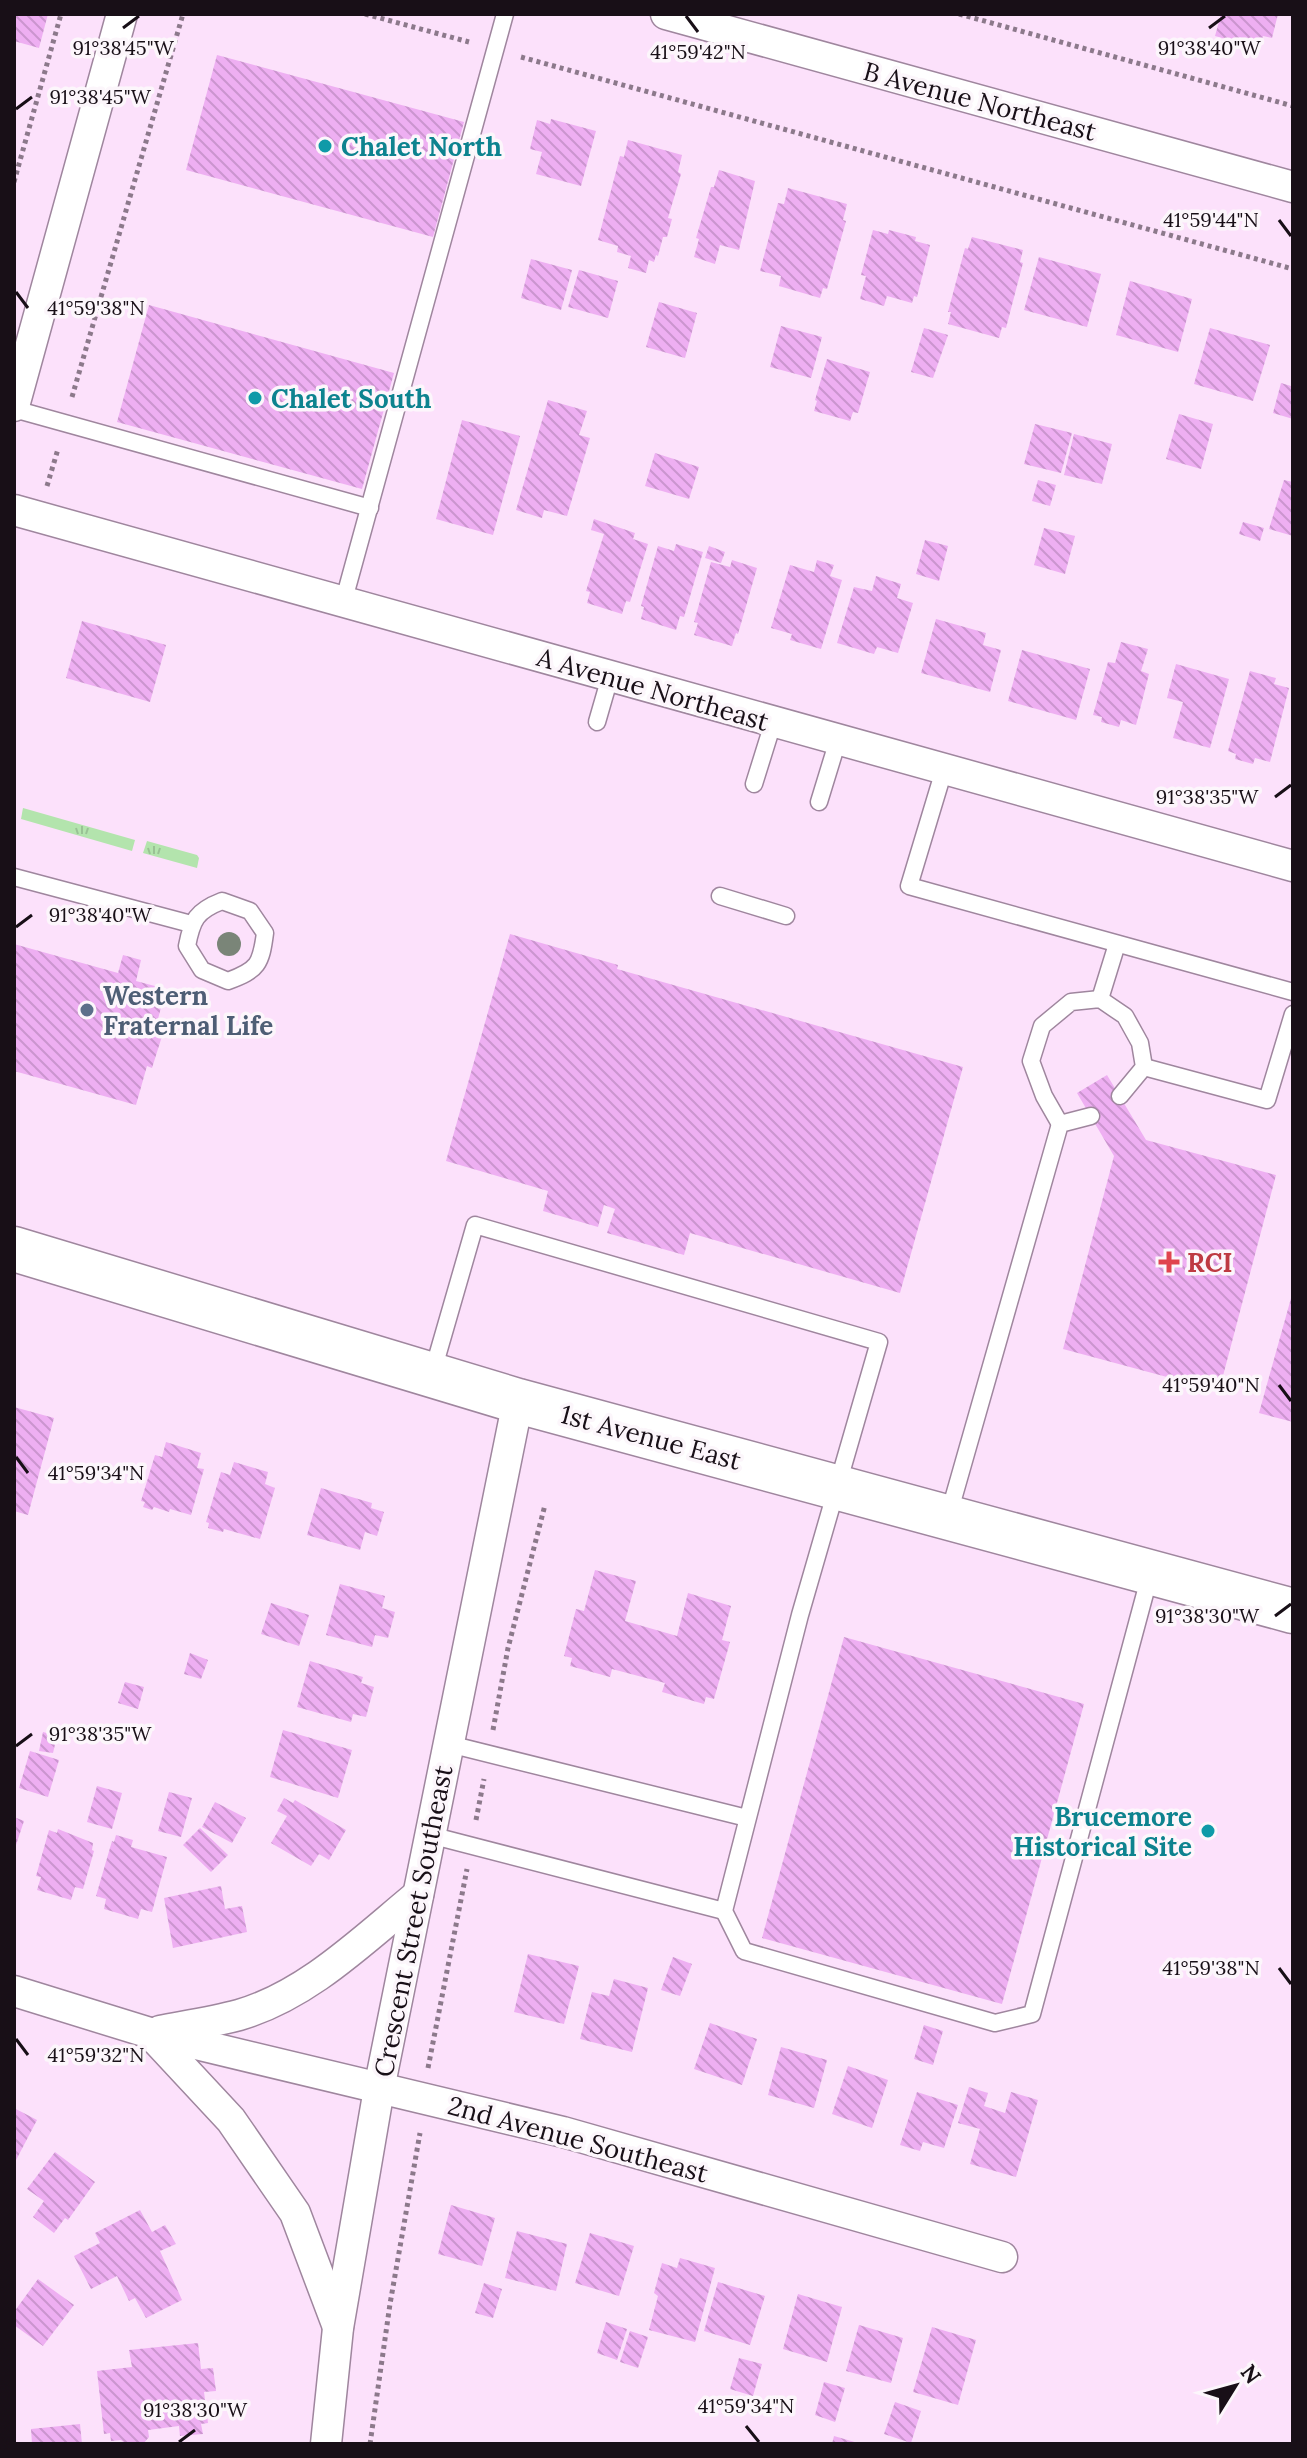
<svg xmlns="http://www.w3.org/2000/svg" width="1307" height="2458" font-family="Lora,serif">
<defs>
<pattern id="grass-tufts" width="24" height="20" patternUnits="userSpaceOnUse" patternTransform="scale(2)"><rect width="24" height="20" fill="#b3e4ad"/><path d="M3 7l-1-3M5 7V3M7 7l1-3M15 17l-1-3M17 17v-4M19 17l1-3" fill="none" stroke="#99c294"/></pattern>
<pattern id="building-back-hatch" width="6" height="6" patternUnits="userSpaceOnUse" patternTransform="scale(2)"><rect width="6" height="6" fill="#eeaff2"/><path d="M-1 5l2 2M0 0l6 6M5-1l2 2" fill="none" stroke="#cb95cf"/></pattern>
</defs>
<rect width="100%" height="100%" fill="#fce1fb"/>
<!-- grass -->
<g fill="url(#grass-tufts)">
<polygon points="23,808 135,840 132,851 21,819"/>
<polygon points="147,841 197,855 199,858 197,868 143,853"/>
</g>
<!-- building -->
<g fill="url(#building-back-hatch)">
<polygon points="14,14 48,14 39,48 14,41"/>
<polygon points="1221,14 1278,14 1272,38 1263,36 1260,48 1215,36"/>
<polygon points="217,55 464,122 433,237 186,170"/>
<polygon points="551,119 596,131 581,186 536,174 542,152 530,149 537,120 550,124"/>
<polygon points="628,140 682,155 678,172 681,174 668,218 672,219 667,237 663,237 658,256 656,255 654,262 649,260 646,273 628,268 631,256 617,252 618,246 598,240 620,156 624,157"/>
<polygon points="719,170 755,181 739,250 720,245 715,264 694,257 699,239 696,238 711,187 714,187"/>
<polygon points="788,188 847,204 843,220 846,221 827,289 823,288 820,298 779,286 781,276 760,271 778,203 784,204"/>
<polygon points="873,230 888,234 889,230 916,237 915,241 930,245 917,297 914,296 912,303 887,296 884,306 860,299 866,276 861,275"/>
<polygon points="972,237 1023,250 1020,262 1023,263 1006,328 1002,327 999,338 948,324 951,312 948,312 965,248 968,249"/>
<polygon points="1039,257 1101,274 1087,327 1024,310"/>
<polygon points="531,259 572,270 561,310 521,298"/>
<polygon points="579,270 618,281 608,318 568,307"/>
<polygon points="1130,281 1192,299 1178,352 1116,335"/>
<polygon points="659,302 697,313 685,358 646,347"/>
<polygon points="149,305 394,373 362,489 117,422"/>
<polygon points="781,326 822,337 811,378 770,367"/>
<polygon points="924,328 948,335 933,378 911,372"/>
<polygon points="1210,328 1270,345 1253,401 1194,384"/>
<polygon points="827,359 870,372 858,413 853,412 850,421 814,411 817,401 815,400"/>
<polygon points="1293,373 1293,419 1273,413 1281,383 1291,386"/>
<polygon points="548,400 587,411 579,435 590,438 567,516 544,510 542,518 516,510"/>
<polygon points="1179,414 1213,424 1201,469 1166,459"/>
<polygon points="462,420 520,436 493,535 436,519"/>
<polygon points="1035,424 1072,433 1061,473 1024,464"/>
<polygon points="1074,434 1112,444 1102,484 1064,475"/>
<polygon points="655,453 699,467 689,499 645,486"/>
<polygon points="1038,480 1056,485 1050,506 1032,501"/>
<polygon points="1284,480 1293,482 1293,536 1269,529"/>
<polygon points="594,519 635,533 633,539 648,544 630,602 626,601 622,614 587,603 590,592 586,591 604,534 591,530"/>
<polygon points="1243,522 1264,528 1260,541 1239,534"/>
<polygon points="1044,528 1075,536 1065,574 1034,565"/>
<polygon points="925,540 948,546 939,581 916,574"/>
<polygon points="676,544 703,552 684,617 680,616 676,630 641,619 644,607 641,606 658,546 674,551"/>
<polygon points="709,546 725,552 721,563 705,558"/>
<polygon points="732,560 757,568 738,634 736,633 732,646 694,635 698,623 694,622 711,562 730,567"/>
<polygon points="817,560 834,565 830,576 842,580 821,649 790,640 792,634 771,628 790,565 814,572"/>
<polygon points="876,576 901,584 897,598 913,603 898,653 877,647 874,654 837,643 854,587 872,591"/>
<polygon points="936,619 986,633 983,645 1001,650 990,692 921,673"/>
<polygon points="82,621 166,645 150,702 66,678"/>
<polygon points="1121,642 1148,649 1141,671 1149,674 1136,725 1121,720 1119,727 1101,722 1102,717 1093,715 1108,662 1115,663"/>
<polygon points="1022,650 1090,669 1076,720 1008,701"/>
<polygon points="1176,664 1229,679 1210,748 1173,738 1183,702 1167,698"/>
<polygon points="1250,671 1276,678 1274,684 1289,688 1270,762 1255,758 1253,764 1235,759 1236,754 1228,751"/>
<polygon points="510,934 618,965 617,969 963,1067 900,1293 690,1233 684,1255 607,1233 615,1209 604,1205 598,1227 543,1211 548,1191 446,1161"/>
<polygon points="14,944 118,973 123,955 141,960 136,981 166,989 155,1030 163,1033 152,1068 147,1066 136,1105 14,1071"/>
<polygon points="1107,1075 1146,1140 1276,1175 1219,1391 1063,1349 1114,1156 1077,1093"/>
<polygon points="1293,1291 1293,1422 1259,1413"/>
<polygon points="14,1407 54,1418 28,1515 14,1511"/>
<polygon points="166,1442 201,1453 197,1468 204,1469 191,1515 170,1509 169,1512 154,1507 152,1510 143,1507 145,1502 141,1501 155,1455 162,1457"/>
<polygon points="234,1462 268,1472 265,1484 275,1488 260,1539 224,1529 223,1532 208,1528 209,1523 206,1522 221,1472 230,1475"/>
<polygon points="321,1488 372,1503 371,1508 384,1512 377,1536 365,1532 360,1550 307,1535"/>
<polygon points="595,1570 636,1581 625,1621 677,1636 688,1593 731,1606 722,1640 730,1642 714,1699 706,1697 704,1704 662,1692 665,1683 612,1669 610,1677 570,1666 572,1658 564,1656 576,1609 584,1611"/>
<polygon points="340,1584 385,1596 382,1608 395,1612 388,1638 375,1635 372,1647 326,1635"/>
<polygon points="271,1603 309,1615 299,1646 261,1634"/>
<polygon points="844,1637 1084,1704 1002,2004 762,1938"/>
<polygon points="190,1653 208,1660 201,1679 184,1674"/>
<polygon points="310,1661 363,1677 361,1683 374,1687 366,1717 353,1714 351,1722 297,1707"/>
<polygon points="125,1682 144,1687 138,1709 118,1703"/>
<polygon points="283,1730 352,1750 338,1798 270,1777"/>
<polygon points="43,1732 57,1736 53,1753 39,1751"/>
<polygon points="30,1751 59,1760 48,1797 19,1788"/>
<polygon points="97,1786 122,1793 112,1829 87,1822"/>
<polygon points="169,1792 192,1798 181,1837 158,1831"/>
<polygon points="284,1798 293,1803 295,1800 346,1830 329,1860 319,1854 311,1866 271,1843 287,1816 277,1811"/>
<polygon points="215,1802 246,1818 232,1843 202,1827"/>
<polygon points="14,1817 24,1821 15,1848 14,1847"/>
<polygon points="200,1828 228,1855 211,1872 183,1845"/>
<polygon points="58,1829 93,1843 92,1850 94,1851 83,1889 75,1887 71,1900 37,1890 41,1877 36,1876 49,1830 57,1833"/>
<polygon points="116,1835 133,1840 131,1847 167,1857 152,1912 141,1909 138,1919 104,1909 106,1899 96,1896 112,1841 114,1842"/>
<polygon points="221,1886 225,1909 242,1906 247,1932 173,1948 164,1898"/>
<polygon points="528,1954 579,1966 564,2024 514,2012"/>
<polygon points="673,1957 692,1964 680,1996 661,1990"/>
<polygon points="614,1979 648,1988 632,2052 580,2039 592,1992 609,1996"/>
<polygon points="710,2023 757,2039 742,2085 694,2069"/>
<polygon points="924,2025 943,2031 933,2065 914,2059"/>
<polygon points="781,2047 827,2060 814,2108 768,2095"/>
<polygon points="848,2066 888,2080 872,2128 832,2114"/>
<polygon points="969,2087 988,2093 984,2106 1005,2113 1011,2092 1038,2100 1016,2177 970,2164 980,2129 958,2123"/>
<polygon points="917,2092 958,2105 944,2148 923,2142 920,2151 900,2145"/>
<polygon points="14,2108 37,2120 14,2164"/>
<polygon points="55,2152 95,2182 68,2220 65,2218 54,2233 33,2217 44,2201 27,2189"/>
<polygon points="451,2205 495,2218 482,2266 438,2254"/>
<polygon points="140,2210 152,2232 165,2225 176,2244 160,2251 182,2300 146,2318 135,2298 129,2301 117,2276 91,2289 74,2256 100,2243 95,2233"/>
<polygon points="517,2231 567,2244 556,2291 505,2278"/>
<polygon points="590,2233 634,2246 619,2296 575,2283"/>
<polygon points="680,2258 715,2268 695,2342 649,2330 658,2296 654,2293 662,2263 677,2268"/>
<polygon points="38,2279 74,2305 43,2346 14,2325 14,2312"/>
<polygon points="718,2282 765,2296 750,2345 704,2331"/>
<polygon points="484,2283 502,2289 493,2318 475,2313"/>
<polygon points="798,2294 842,2307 827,2362 783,2349"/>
<polygon points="606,2322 627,2329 617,2360 597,2353"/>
<polygon points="859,2325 903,2338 891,2383 846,2371"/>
<polygon points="932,2327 976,2340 958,2405 913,2392"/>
<polygon points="630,2331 648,2337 638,2368 620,2362"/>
<polygon points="198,2343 201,2369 213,2368 216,2391 204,2392 208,2423 201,2424 203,2434 180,2436 179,2426 148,2430 149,2437 143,2444 126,2444 121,2440 111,2441 110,2433 104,2434 97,2371 132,2367 129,2350"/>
<polygon points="739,2358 762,2364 753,2396 730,2389"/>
<polygon points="824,2382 845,2388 835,2422 815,2415"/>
<polygon points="895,2402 921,2411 911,2443 884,2434"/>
<polygon points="80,2424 82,2444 32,2444 31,2429"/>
<polygon points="834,2436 858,2443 858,2444 832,2444"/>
</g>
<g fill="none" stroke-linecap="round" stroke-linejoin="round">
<!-- lane casing -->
<g stroke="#9f869e" stroke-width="19">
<g id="lane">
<polyline points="14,409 370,508"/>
<polyline points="343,603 505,14"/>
<polyline points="597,722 610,677"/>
<polyline points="944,770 909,886 1293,992"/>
<polyline points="754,784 773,723"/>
<polyline points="819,802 838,740"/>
<polyline points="14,877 191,924"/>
<polyline points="720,896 786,916"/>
<path d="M222,901L250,911L265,933C261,964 258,970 228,981L202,970L187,946C192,920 196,911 222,901Z"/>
<polyline points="1100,999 1117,944"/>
<polyline points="1144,1067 1267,1100 1293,1014"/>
<polyline points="1060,1124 1044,1096 1031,1061 1042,1026 1071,1002 1100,999 1125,1016 1140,1043 1144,1067 1120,1096"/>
<polyline points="432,1374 475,1225 879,1342 800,1615 724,1911 744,1951 995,2023 1032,2014 1150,1575"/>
<polyline points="948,1517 1060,1124 1091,1116"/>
<polyline points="449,1744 747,1818"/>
<polyline points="430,1835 724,1911"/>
</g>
</g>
<!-- street casing -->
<g stroke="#9f869e" stroke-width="33">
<g id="street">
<polyline points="666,14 1293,187"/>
<polyline points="14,406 122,14"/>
<polyline points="14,510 1293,866"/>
<polyline points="14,1991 150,2033 563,2132 1002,2257"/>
<path d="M160,2031C186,2026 213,2022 239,2015C308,1995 364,1939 418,1895"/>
<polyline points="150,2033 231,2120 295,2213 338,2327"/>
<polyline points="326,2444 338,2328 379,2089 518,1401"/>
</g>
</g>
<!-- primary casing -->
<g stroke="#9f869e" stroke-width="47">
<polyline id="primary" points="14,1249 518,1401 1293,1611"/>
</g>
<!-- path -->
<g stroke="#8c798b" stroke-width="5" stroke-dasharray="4 4" stroke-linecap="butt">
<polyline points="365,14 469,42"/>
<polyline points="959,14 1293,106"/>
<polyline points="521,57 1293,269"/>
<polyline points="14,182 61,14"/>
<polyline points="72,397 183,14"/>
<polyline points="47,486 58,449"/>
<polyline points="493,1730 508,1648 545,1505"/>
<polyline points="476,1820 484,1779"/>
<polyline points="428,2068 467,1869"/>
<polyline points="370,2444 390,2304 420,2133"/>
</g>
<!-- lane -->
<use href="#lane" stroke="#fff" stroke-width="16"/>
<!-- street -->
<use href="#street" stroke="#fff" stroke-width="30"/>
<!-- primary -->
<use href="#primary" stroke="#fff" stroke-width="44"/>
</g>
<!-- trees -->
<circle fill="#7a8578" cx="229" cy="944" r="12"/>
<!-- ticks -->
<path fill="none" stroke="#180f17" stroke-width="3" d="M686,16L698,32M123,28L139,16M1209,28L1225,16M16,109L32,97M1279,220L1291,236M16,292L28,308M1275,797L1291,785M16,927L32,915M1279,1385L1291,1401M16,1457L28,1473M1275,1616L1291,1604M16,1746L32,1734M1279,1968L1291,1984M16,2039L28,2055M746,2426L759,2442M179,2442L195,2430"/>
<!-- markers -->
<g fill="#0f9aa8" stroke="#fcf6fb" stroke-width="3">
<circle cx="325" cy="146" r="8"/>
<circle cx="255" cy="398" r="8"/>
<circle cx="1208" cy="1831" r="8"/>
</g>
<circle fill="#5c6f8a" stroke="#fcf6fb" stroke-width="3" cx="87" cy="1010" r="8"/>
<path fill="#e0444e" stroke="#fcf6fb" stroke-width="3" d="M1165 1250h8v8h8v8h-8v8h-8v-8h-8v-8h8z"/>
<g text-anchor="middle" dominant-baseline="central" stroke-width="7" stroke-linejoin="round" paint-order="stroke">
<!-- street labels -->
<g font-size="26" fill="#180f17" stroke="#fcf6fb">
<text transform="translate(980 101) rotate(15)">B Avenue Northeast</text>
<text transform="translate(653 689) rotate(16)">A Avenue Northeast</text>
<text transform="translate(651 1437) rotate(15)">1st Avenue East</text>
<text transform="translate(413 1921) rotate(-79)">Crescent Street Southeast</text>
<text transform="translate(578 2139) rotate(15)">2nd Avenue Southeast</text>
</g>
<!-- culture labels -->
<g font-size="26" font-weight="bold" fill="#0d838f" stroke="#fcf6fb" text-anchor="start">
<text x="341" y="146">Chalet North</text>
<text x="271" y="398">Chalet South</text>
<text x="1192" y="1816" text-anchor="end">Brucemore<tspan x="1192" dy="30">Historical Site</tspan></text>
</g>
<!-- service labels -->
<g font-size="26" font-weight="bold" fill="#4e5e75" stroke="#fcf6fb" text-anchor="start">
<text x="103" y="995">Western<tspan x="103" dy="30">Fraternal Life</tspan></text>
</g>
<!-- health labels -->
<g font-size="26" font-weight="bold" fill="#be3a42" stroke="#fcf6fb" text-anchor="start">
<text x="1187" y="1262">RCI</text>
</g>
</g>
<g font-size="20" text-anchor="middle" fill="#180f17" stroke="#fcf6fb" stroke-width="7" stroke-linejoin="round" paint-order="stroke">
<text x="123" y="55">91°38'45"W</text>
<text x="1209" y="55">91°38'40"W</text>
<text x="698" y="59">41°59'42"N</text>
<text x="100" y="104">91°38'45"W</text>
<text x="1211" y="227">41°59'44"N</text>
<text x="96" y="315">41°59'38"N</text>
<text x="1207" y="804">91°38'35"W</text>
<text x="100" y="922">91°38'40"W</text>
<text x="1211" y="1392">41°59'40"N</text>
<text x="96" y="1480">41°59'34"N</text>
<text x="1207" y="1623">91°38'30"W</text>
<text x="100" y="1741">91°38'35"W</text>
<text x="1211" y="1975">41°59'38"N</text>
<text x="96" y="2062">41°59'32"N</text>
<text x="746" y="2413">41°59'34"N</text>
<text x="195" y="2417">91°38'30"W</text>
</g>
<!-- border -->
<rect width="1307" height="2458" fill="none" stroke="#180f17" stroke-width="32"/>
<!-- north arrow -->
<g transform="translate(1235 2386) rotate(53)" stroke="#fcf6fb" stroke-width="6" paint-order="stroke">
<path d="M0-6L14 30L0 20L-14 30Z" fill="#180f17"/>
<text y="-12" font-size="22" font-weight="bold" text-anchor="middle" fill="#180f17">N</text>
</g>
</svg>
